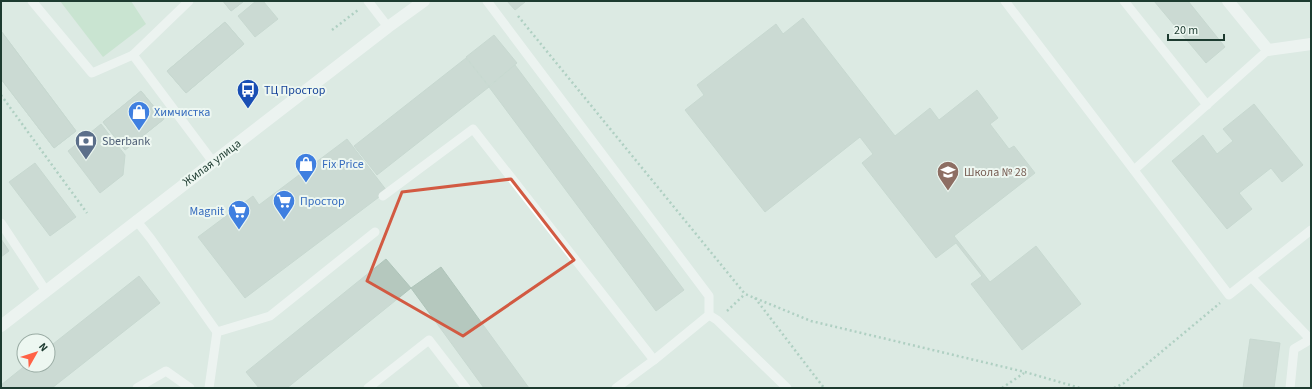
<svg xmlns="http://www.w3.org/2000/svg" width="1312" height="389" font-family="'Source Sans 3',sans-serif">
<rect width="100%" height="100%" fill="#dceae3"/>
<!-- green -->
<polygon fill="#b2deba" points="60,1 131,1 146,24 103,57"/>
<!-- building -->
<g fill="#b5c8be" stroke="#aec4b9">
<polygon points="223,1 244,1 231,11"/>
<polygon points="223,1 244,1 231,11"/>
<polygon points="256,1 263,1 278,19 255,37 238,16"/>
<polygon points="507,1 524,1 525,2 515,10"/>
<polygon points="1154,1 1188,1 1225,47 1206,63"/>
<polygon points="803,18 895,136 930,108 939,120 977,90 998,118 990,124 1009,149 1014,146 1035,173 954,236 990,282 1036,246 1081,304 1022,350 971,284 982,276 956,243 936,258 862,163 873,154 860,137 765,212 685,110 704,95 697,85 776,24 783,34"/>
<polygon points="225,22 244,44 186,93 167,71"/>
<polygon points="225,22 244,44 186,93 167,71"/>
<polygon points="1,31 76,131 54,148 1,79"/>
<polygon points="1,31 76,131 54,148 1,79"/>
<polygon points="494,35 517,63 489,86 466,57"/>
<polygon points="466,58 489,87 377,175 354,146"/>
<polygon points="515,65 684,290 656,311 489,87"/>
<polygon points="141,91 164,119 125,150 103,122"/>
<polygon points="141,91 164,119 125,150 103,122"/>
<polygon points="1254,104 1303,165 1282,182 1271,168 1239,193 1252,209 1227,229 1172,161 1203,135 1217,154 1233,141 1223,129"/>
<polygon points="101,124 125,155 123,175 100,193 68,151"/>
<polygon points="347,139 387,191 245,298 198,237 253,196 259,205"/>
<polygon points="35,163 76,217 50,236 9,182"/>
<polygon points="1,239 9,251 1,257"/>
<polygon points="386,259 411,288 287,388 259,388 246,372"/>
<polygon points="441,267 529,388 484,388 411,288"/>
<polygon points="139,276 160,303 52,388 1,388 1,385 26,365 48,365 48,348"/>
<polygon points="1250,339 1280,343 1274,388 1243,388"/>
</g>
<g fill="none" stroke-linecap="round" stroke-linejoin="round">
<!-- path -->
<g stroke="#79b19a" stroke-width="2.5" stroke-dasharray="2 3" stroke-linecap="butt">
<polyline points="518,16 745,294 811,321 1025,372 1080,388"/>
<polyline points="332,30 358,10"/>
<polyline points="1,95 87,213"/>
<polyline points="755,298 824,388"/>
<polyline points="727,311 745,294"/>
<polyline points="1002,388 1024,373"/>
<polyline points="1114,388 1124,383 1220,303"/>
</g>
<!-- lane -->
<g stroke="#fff" stroke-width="9">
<polyline points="32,1 92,73 133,55 213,162"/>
<polyline points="368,1 388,27"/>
<polyline points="487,1 709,296 709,315 654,360 616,388"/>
<polyline points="1005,1 1229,295 1311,230"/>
<polyline points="1124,1 1207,105"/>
<polyline points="133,55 189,1"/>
<polyline points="1134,170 1268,50"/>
<polyline points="383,196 473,129 654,360"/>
<polyline points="136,220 151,239 217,332 270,316 375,232"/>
<polyline points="1,223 46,291"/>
<polyline points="1252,278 1310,339"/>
<polyline points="709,315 717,320 787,388"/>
<polyline points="137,388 166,371 190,388"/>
<polyline points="209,388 217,332"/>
<polyline points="368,388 429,340 466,388"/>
<polyline points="1290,388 1294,349 1311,339"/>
</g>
<!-- street -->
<g stroke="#fff" stroke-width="12">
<polyline points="1228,1 1268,50 1311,44"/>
<polyline points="1,326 388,27 424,1"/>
</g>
</g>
<!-- marked area -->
<path d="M0 0H1312V389H0ZM511,179L574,260L463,336L367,281L402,192Z" fill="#dceae3" fill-opacity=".55" fill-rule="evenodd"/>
<path fill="none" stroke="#d25a42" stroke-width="3" stroke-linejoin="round" d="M511,179L574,260L463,336L367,281L402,192Z"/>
<!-- icons -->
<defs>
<g id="bus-pin" transform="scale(1.15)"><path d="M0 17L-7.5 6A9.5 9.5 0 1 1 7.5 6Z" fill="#1a4fb4" stroke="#edf7f1"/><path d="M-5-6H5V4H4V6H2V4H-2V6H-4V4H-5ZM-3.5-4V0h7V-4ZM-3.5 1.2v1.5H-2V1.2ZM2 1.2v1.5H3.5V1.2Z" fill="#fff"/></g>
<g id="shop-pin" transform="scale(1.15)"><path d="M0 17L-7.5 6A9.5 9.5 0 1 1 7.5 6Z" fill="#3f7fe0" stroke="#edf7f1"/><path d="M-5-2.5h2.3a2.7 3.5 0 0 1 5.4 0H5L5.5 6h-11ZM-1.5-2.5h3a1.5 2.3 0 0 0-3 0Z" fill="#fff"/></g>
<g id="bank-pin" transform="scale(1.15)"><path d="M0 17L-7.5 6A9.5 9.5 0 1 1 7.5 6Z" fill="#5c6f8a" stroke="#edf7f1"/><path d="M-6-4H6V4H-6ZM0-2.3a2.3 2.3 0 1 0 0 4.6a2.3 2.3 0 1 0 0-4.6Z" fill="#fff"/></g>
<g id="school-pin" transform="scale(1.15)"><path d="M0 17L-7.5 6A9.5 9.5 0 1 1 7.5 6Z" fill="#8d6e63" stroke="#edf7f1"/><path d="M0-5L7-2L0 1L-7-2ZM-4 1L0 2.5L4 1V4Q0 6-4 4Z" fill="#fff"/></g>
<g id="supermarket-pin" transform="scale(1.15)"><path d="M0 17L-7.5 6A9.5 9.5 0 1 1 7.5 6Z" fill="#3f7fe0" stroke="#edf7f1"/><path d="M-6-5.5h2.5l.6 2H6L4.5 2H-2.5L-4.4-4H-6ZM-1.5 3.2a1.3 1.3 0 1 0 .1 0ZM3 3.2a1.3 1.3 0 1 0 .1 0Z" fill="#fff"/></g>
</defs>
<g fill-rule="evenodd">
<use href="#bus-pin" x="248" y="90"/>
<use href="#shop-pin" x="139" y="112"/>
<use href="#bank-pin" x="86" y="141"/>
<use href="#shop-pin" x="306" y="164"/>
<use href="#school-pin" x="948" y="172"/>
<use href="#supermarket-pin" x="284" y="201"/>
<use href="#supermarket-pin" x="239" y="211"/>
</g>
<g text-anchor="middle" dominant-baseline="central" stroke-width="4" stroke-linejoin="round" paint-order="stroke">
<!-- transit labels -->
<g font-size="12" fill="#164399" stroke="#edf7f1" text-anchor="start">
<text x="264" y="90">ТЦ Простор</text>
</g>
<!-- shop labels -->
<g font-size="12" fill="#366cbe" stroke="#edf7f1" text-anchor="start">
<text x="154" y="112">Химчистка</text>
<text x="322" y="164">Fix Price</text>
<text x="300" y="201">Простор</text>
<text x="224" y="211" text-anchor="end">Magnit</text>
</g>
<!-- service labels -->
<g font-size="12" fill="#4e5e75" stroke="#edf7f1" text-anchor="start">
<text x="102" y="141">Sberbank</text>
</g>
<!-- street labels -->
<g font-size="12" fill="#1d3b30" stroke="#edf7f1">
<text transform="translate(212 163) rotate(-37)">Жилая улица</text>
</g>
<!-- education labels -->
<g font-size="12" fill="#785e54" stroke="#edf7f1" text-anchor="start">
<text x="964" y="172">Школа № 28</text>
</g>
</g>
<!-- border -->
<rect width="1312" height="389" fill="none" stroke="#1d3b30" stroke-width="4"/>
<!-- north arrow -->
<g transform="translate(36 353) rotate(51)"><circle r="19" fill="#edf7f1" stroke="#9aaca4"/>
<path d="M0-3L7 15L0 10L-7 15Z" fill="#ff6246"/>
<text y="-6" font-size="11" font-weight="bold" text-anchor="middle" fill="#1d3b30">N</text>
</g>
<!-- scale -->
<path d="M1168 34v6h56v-6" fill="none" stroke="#1d3b30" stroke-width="2"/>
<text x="1174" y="34" font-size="12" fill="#1d3b30" stroke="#edf7f1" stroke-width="3" paint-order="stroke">20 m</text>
</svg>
